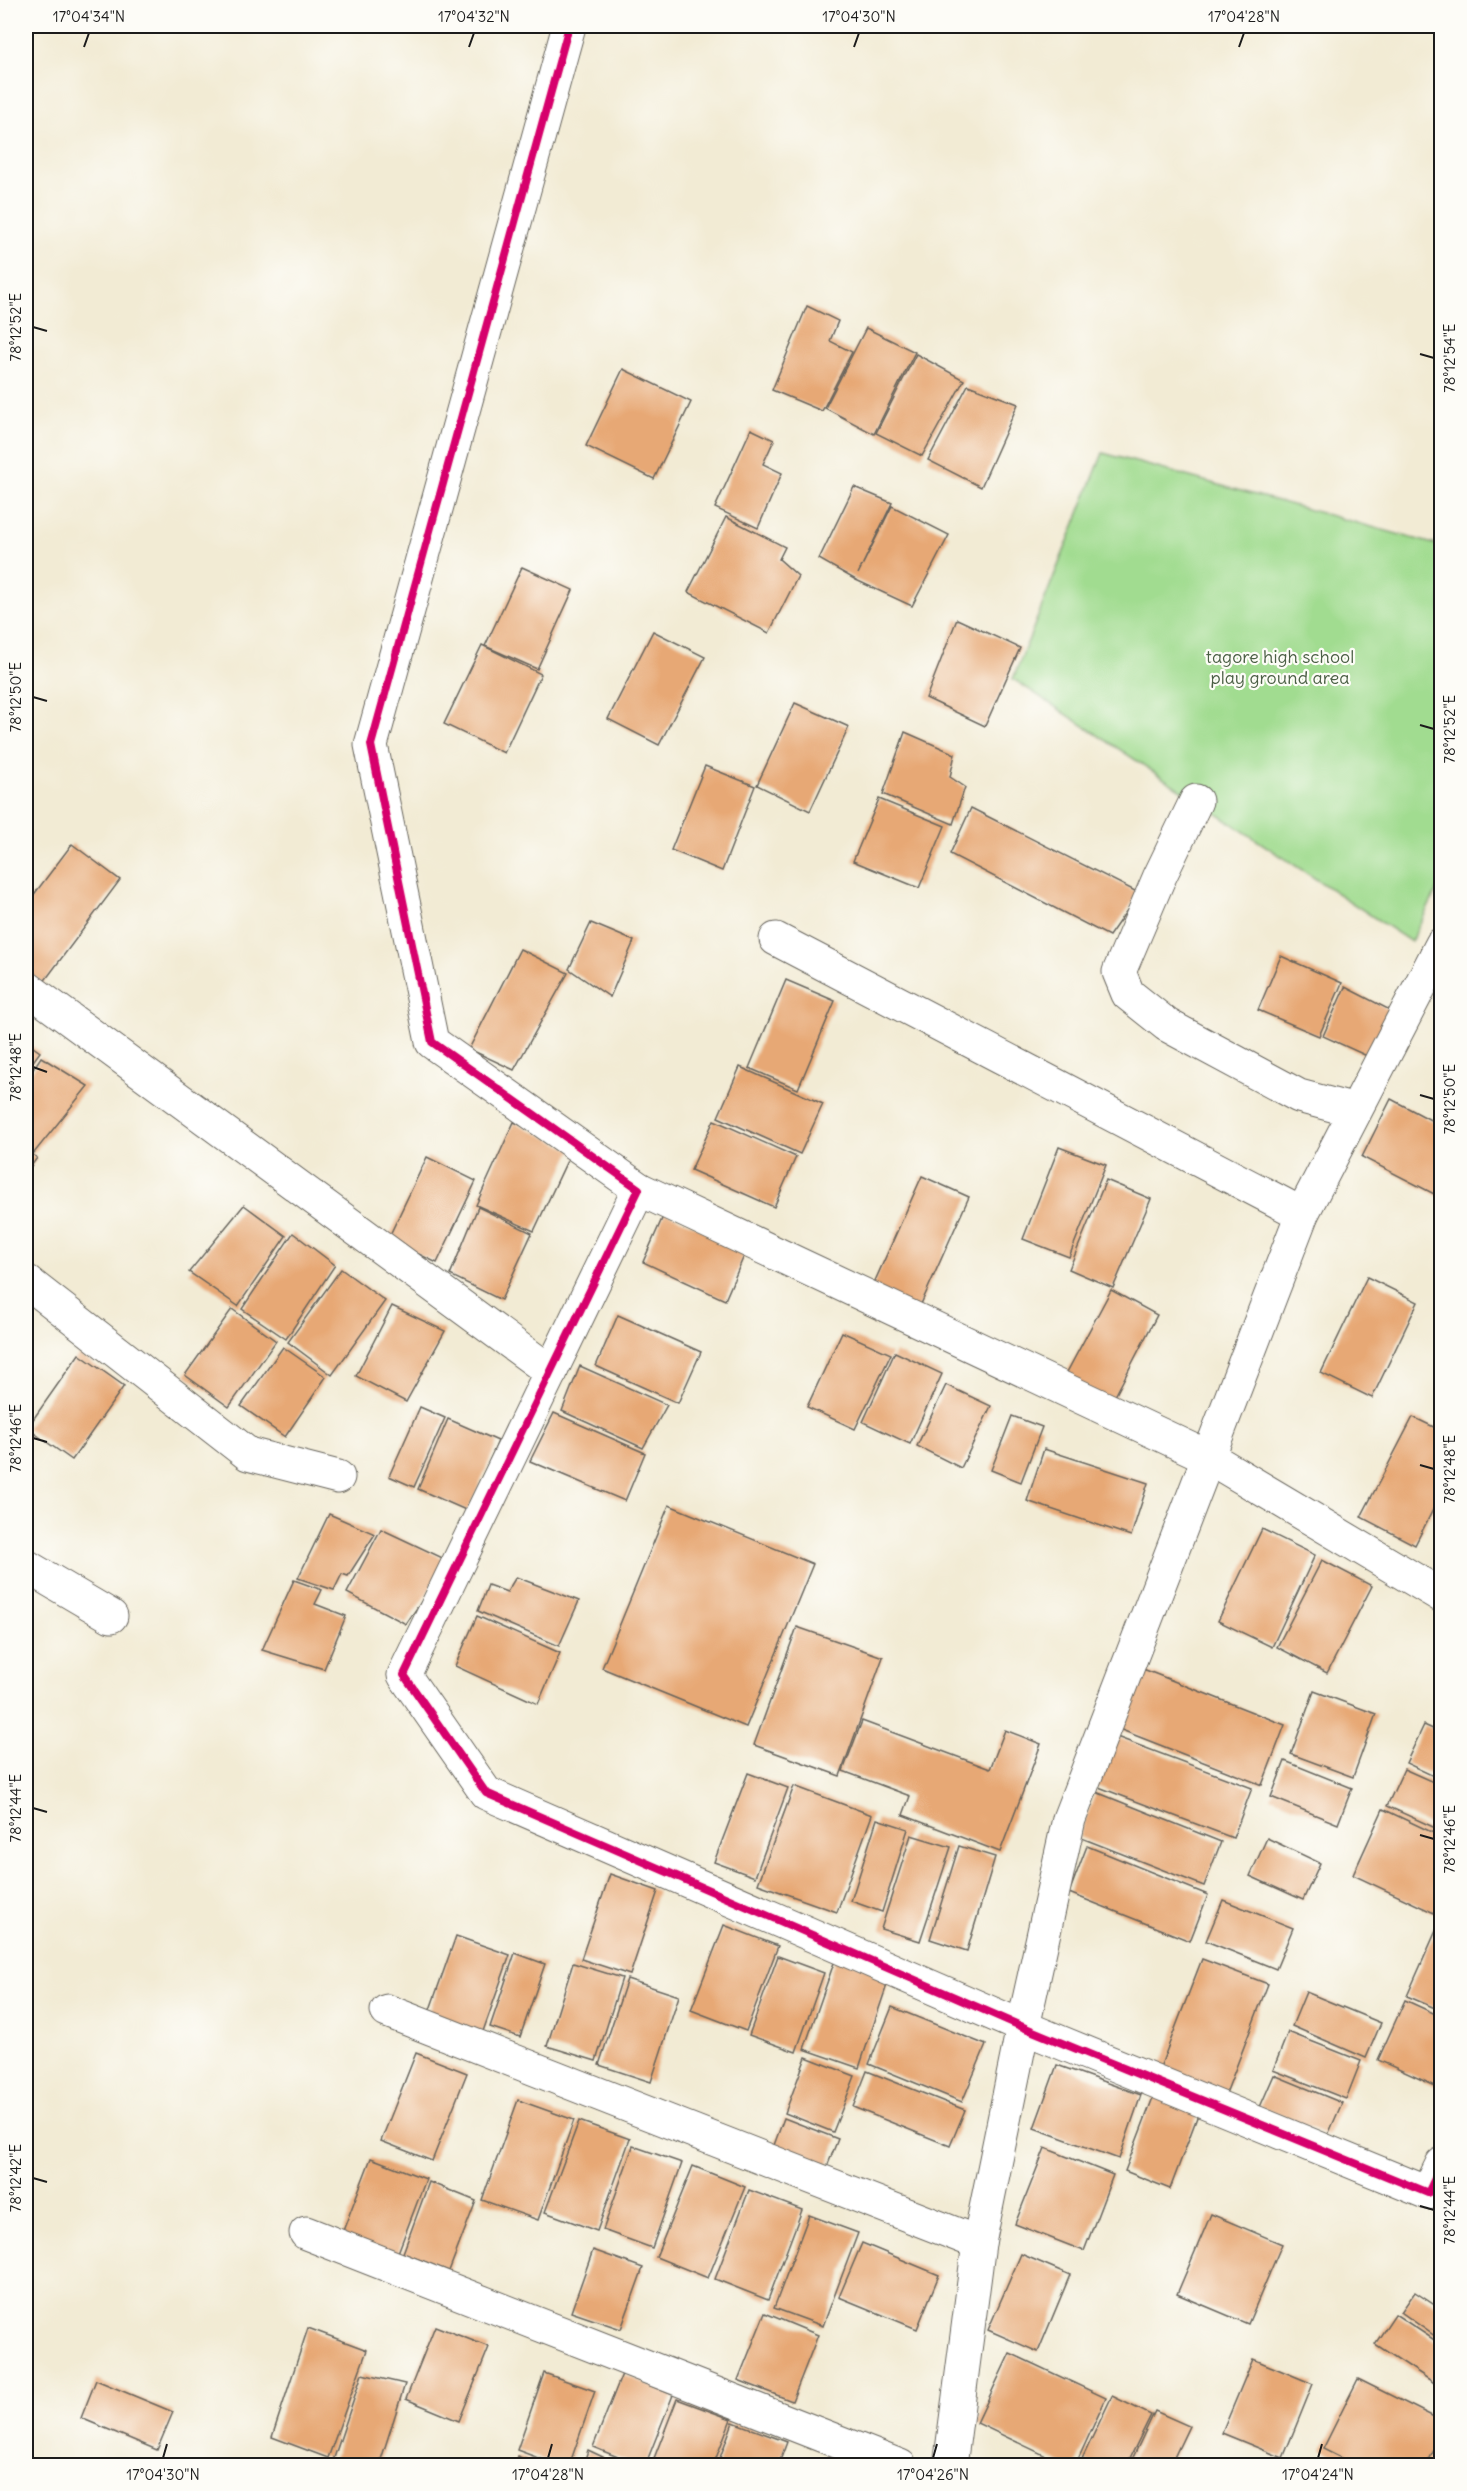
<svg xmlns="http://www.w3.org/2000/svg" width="1467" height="2491" font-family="Delius,sans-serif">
<rect width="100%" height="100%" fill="#fdfcf7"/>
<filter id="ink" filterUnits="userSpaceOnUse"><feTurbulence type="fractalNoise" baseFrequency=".0167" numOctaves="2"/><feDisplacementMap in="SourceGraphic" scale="12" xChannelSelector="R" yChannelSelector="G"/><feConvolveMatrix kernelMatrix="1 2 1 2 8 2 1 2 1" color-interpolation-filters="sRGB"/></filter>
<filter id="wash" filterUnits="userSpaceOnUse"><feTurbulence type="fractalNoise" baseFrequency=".008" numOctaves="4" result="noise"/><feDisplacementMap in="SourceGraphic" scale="24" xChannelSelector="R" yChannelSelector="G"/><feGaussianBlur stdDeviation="1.35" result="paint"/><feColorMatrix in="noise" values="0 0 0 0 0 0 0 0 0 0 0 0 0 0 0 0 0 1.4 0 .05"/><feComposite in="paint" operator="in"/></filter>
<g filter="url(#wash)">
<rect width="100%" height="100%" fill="#f2ebd4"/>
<!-- green -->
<polygon fill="#a1dc90" stroke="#5e7c56" stroke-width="1.5" points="1103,453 1441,546 1441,882 1411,942 1013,679"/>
<g id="blocks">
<!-- building -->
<g fill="#e7a874">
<polygon points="807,306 838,321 830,341 852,352 822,411 772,390"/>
<polygon points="866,328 915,352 874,434 825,408"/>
<polygon points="916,354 964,380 922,456 876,433"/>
<polygon points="623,369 691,402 654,479 586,446"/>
<polygon points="968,385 1018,404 981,487 928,460"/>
<polygon points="751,429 774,440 763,464 782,473 758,528 715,508"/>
<polygon points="854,487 892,503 858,574 892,506 949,535 912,606 856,580 819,559"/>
<polygon points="726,517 785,547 779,559 798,576 769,633 688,592"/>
<polygon points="522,567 573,590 537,669 485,646"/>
<polygon points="957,619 1020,648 985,726 926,698"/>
<polygon points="653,631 705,657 659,745 608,719"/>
<polygon points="482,645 541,674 504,753 444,724"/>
<polygon points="795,703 849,727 810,811 757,785"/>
<polygon points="905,732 955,754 950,777 965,787 953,824 883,794"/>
<polygon points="705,766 755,786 722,871 671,850"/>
<polygon points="879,799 945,826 919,888 853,861"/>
<polygon points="971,808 1139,893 1109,936 950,854"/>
<polygon points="72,844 120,880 43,983 26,970 26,905"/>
<polygon points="591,923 634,941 610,997 569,969"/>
<polygon points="520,949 568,973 514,1070 469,1049"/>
<polygon points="1281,956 1342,983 1319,1036 1258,1010"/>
<polygon points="786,980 835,1001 798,1089 749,1068"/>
<polygon points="1345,987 1392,1011 1367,1056 1323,1036"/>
<polygon points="26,1042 40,1052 26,1071"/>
<polygon points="41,1057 88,1086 34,1153 26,1145 26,1080"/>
<polygon points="740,1067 823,1104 800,1154 718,1117"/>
<polygon points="1391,1099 1442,1126 1442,1198 1362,1157"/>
<polygon points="714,1120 796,1157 774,1207 691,1170"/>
<polygon points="514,1122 572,1150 534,1231 476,1205"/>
<polygon points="1059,1147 1106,1165 1069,1257 1023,1239"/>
<polygon points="26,1149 37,1158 26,1173"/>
<polygon points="427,1157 476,1181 437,1263 388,1239"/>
<polygon points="922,1176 969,1197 917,1313 870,1292"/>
<polygon points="1106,1180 1151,1199 1113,1288 1069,1269"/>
<polygon points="244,1205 286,1236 238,1306 189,1272"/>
<polygon points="478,1207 532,1233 501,1300 450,1275"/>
<polygon points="665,1212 747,1249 725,1300 643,1262"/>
<polygon points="293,1233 335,1265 286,1339 242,1309"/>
<polygon points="341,1269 385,1301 332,1375 288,1342"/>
<polygon points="1367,1277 1418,1302 1372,1398 1321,1373"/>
<polygon points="1111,1290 1157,1315 1112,1402 1065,1376"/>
<polygon points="392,1306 445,1331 406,1402 356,1376"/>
<polygon points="232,1309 276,1341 229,1407 185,1375"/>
<polygon points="618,1315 701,1352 678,1403 596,1366"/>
<polygon points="842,1332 891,1354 855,1429 807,1407"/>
<polygon points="283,1347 326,1377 285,1437 241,1406"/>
<polygon points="895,1352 942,1374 910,1444 863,1422"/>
<polygon points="79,1354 124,1386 72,1460 27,1428"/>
<polygon points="580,1366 667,1405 643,1448 562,1411"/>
<polygon points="946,1385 991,1406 961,1468 917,1446"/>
<polygon points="420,1407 445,1418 414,1487 389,1476"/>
<polygon points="554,1413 645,1453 625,1501 530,1461"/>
<polygon points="1012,1416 1042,1427 1021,1482 991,1470"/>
<polygon points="1413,1417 1442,1431 1442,1492 1415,1545 1361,1517"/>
<polygon points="448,1419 498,1441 468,1511 418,1489"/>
<polygon points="1044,1449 1148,1483 1131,1536 1027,1501"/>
<polygon points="669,1505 813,1564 746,1727 602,1668"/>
<polygon points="329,1514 375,1534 348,1576 342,1574 334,1590 298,1578"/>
<polygon points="381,1529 449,1561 406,1624 347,1593"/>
<polygon points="1262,1529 1315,1555 1272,1647 1218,1621"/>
<polygon points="1322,1560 1372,1586 1327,1673 1277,1647"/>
<polygon points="516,1577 579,1601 559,1646 478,1611 488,1585 507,1592"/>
<polygon points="294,1580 322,1590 315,1604 346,1616 324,1669 262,1650"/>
<polygon points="477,1616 560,1653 538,1704 455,1666"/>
<polygon points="797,1627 883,1657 840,1776 754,1745"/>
<polygon points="1143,1669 1285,1725 1262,1785 1119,1729"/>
<polygon points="1314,1691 1376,1714 1353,1777 1291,1754"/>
<polygon points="862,1721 990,1769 1005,1730 1041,1744 1000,1852 903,1815 910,1796 843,1771"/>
<polygon points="1424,1725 1442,1733 1442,1780 1406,1763"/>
<polygon points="1114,1736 1252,1788 1233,1838 1096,1786"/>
<polygon points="1285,1761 1352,1788 1338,1824 1271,1797"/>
<polygon points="1404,1769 1442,1786 1442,1831 1387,1806"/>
<polygon points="748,1773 788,1788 755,1877 714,1862"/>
<polygon points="794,1786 872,1815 837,1912 758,1884"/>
<polygon points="1096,1792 1221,1842 1204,1886 1079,1837"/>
<polygon points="1383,1809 1442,1837 1442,1897 1434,1913 1353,1875"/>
<polygon points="877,1819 908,1829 882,1912 851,1901"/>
<polygon points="911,1835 951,1847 920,1941 881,1929"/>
<polygon points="1267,1838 1320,1863 1303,1900 1250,1876"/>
<polygon points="959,1846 995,1857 967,1951 930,1939"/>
<polygon points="1087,1846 1208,1895 1190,1941 1069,1893"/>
<polygon points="610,1874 658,1891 630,1975 581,1959"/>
<polygon points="1223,1900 1293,1928 1276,1969 1206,1941"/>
<polygon points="1439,1924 1442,1925 1442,2011 1407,1996"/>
<polygon points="724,1925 778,1946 746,2031 691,2010"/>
<polygon points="456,1936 510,1955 481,2037 427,2018"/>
<polygon points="515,1953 545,1964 520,2037 490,2027"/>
<polygon points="778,1956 824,1973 796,2052 749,2035"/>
<polygon points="836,1957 890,1976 859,2068 804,2049"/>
<polygon points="1202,1959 1268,1984 1222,2104 1156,2078"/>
<polygon points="573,1963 622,1978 596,2061 547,2046"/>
<polygon points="627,1979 679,1996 651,2082 599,2065"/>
<polygon points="1306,1992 1381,2023 1366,2058 1292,2026"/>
<polygon points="1405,2000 1442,2017 1442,2089 1378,2060"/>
<polygon points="892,2007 986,2045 962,2102 869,2064"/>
<polygon points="1288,2032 1361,2061 1346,2099 1273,2070"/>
<polygon points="416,2053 467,2073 432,2161 381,2141"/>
<polygon points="806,2057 855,2076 833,2132 785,2113"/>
<polygon points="1057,2065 1141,2095 1119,2159 1034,2128"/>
<polygon points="867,2071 965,2110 950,2146 853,2107"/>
<polygon points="1274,2075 1342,2103 1328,2135 1260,2107"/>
<polygon points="1154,2095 1199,2112 1170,2189 1125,2171"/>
<polygon points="518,2100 574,2120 538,2220 482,2200"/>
<polygon points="784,2118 838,2139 823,2177 770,2156"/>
<polygon points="579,2121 630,2139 597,2231 545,2212"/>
<polygon points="633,2146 682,2163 652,2248 603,2230"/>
<polygon points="1045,2148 1113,2175 1084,2251 1015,2224"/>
<polygon points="371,2158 426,2179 396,2258 341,2236"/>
<polygon points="693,2166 745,2187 708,2278 656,2257"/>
<polygon points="429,2182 476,2201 449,2271 403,2253"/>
<polygon points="749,2190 802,2210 768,2300 715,2279"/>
<polygon points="1211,2214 1282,2244 1248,2324 1177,2294"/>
<polygon points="809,2215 858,2233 823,2326 774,2308"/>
<polygon points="862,2243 939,2275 917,2329 839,2297"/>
<polygon points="593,2250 643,2268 621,2329 571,2312"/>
<polygon points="1021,2254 1070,2275 1038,2352 988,2330"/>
<polygon points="1415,2292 1442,2310 1442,2341 1401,2312"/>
<polygon points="765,2313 818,2335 792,2401 738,2380"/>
<polygon points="1395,2314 1442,2345 1442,2388 1375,2344"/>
<polygon points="435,2326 489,2347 459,2421 406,2399"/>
<polygon points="308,2328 367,2350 328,2458 272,2437"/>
<polygon points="1010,2353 1106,2398 1075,2466 1067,2466 977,2423"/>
<polygon points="1253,2359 1313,2384 1283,2458 1222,2433"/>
<polygon points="544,2373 595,2391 569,2466 560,2466 517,2450"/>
<polygon points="362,2374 405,2384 379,2466 341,2466 333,2461"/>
<polygon points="622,2374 673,2395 645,2466 640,2466 593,2447"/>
<polygon points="1358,2379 1442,2421 1442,2434 1426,2466 1357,2466 1323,2449"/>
<polygon points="96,2380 173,2412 157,2450 81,2418"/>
<polygon points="1112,2396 1151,2415 1126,2466 1095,2466 1082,2459"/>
<polygon points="677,2399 731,2419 713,2466 651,2466"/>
<polygon points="1155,2411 1189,2426 1170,2466 1129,2466"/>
<polygon points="733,2422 787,2442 778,2466 717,2466"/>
<polygon points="588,2450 622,2466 583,2466"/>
<polygon points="517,2456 541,2465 541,2466 514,2466"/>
</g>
</g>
</g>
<g filter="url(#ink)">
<use href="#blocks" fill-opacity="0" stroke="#67645c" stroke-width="1.5"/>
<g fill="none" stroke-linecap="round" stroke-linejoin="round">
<!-- minor casing -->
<g stroke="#67645c" stroke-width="35">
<g id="minor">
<polyline points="569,26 371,745 432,1042 639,1189 404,1675 486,1793 1023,2027 1428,2193 1442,2164"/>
<polyline points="1196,801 1159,878 1119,972 1128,994 1167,1025 1299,1096 1355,1111"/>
<polyline points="776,939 1302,1214"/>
<polyline points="26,987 551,1372"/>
<polyline points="639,1189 1208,1457 1442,1596"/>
<polyline points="26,1281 248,1454 338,1477"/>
<polyline points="26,1566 111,1616"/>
<polyline points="387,2011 979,2243"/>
<polyline points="306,2233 900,2466"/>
<polyline points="950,2466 979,2243 1023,2027 1069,1819 1302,1214 1442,944"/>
</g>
</g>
<!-- minor -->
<use href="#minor" stroke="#fff" stroke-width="33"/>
<!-- cycleway casing -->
<g stroke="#fdfcf7" stroke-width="11">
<polyline id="cycleway" points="569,26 371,745 432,1042 639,1189 404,1675 486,1793 1023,2027 1428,2193 1442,2164"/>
</g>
<!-- cycleway -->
<use href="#cycleway" stroke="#d6006c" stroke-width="8"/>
</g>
</g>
<!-- ticks -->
<path fill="none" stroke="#1c1c1c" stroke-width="2" d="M84,47L89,33M469,47L474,33M854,47L859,33M1239,47L1244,33M33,327L47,331M1420,354L1434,358M33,697L47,701M1420,725L1434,729M33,1067L47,1072M1420,1095L1434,1099M33,1438L47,1442M1420,1465L1434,1469M33,1808L47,1812M1420,1835L1434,1839M33,2178L47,2182M1420,2206L1434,2210M163,2458L167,2444M548,2458L552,2444M933,2458L937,2444M1318,2458L1322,2444"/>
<g text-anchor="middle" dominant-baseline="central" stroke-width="4.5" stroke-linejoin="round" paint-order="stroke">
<!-- park labels -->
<g font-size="18" fill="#4b5f45" stroke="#fdfcf7">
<text x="1280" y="656">tagore high school<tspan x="1280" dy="21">play ground area</tspan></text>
</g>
</g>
<!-- margin -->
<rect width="1467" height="2491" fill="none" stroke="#fdfcf7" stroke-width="66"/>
<rect x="33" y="33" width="1401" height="2425" fill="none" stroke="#1c1c1c" stroke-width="2"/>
<g font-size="15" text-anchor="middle" fill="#1c1c1c">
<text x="89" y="22">17°04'34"N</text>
<text x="474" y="22">17°04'32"N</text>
<text x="859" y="22">17°04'30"N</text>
<text x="1244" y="22">17°04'28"N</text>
<text transform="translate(16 327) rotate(-90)" y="5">78°12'52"E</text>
<text transform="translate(1450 358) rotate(-90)" y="5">78°12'54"E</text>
<text transform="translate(16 697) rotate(-90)" y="5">78°12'50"E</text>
<text transform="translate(1450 729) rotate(-90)" y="5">78°12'52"E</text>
<text transform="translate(16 1067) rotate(-90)" y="5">78°12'48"E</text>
<text transform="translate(1450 1099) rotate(-90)" y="5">78°12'50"E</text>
<text transform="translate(16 1438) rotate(-90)" y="5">78°12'46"E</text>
<text transform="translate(1450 1469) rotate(-90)" y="5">78°12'48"E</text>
<text transform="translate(16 1808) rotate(-90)" y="5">78°12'44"E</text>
<text transform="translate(1450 1839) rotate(-90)" y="5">78°12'46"E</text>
<text transform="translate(16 2178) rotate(-90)" y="5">78°12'42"E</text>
<text transform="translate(1450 2210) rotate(-90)" y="5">78°12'44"E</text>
<text x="163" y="2480">17°04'30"N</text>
<text x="548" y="2480">17°04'28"N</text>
<text x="933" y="2480">17°04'26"N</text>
<text x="1318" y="2480">17°04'24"N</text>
</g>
</svg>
